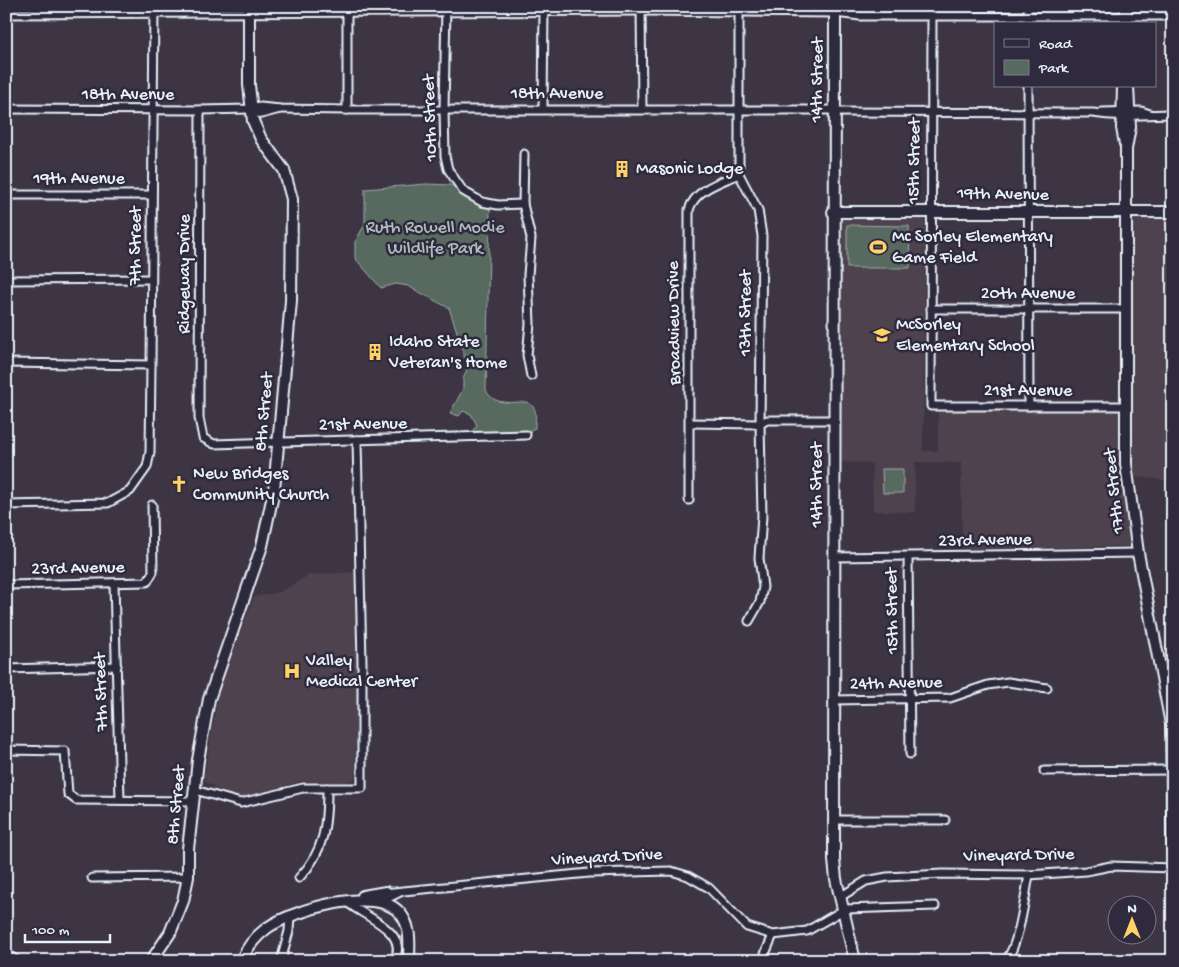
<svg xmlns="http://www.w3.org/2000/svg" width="1179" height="967" font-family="'Gochi Hand',sans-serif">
<rect width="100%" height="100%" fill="#3d3544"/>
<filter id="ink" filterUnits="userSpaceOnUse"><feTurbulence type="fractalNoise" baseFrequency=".02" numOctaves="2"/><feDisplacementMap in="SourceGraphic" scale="10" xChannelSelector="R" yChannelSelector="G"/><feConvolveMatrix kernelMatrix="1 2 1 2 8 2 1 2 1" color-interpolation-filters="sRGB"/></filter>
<g filter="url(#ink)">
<!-- built -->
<g fill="#4e434d">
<polygon points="1129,215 1173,215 1173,481 1134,477"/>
<polygon points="839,219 925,219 923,451 938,451 938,406 1126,406 1138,546 962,549 961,463 915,462 915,512 873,511 872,463 839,462"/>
<polygon points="354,572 358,652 355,776 353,780 339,782 302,781 249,796 236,796 219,790 206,782 204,777 219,690 254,597 280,592 309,575"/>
</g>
<!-- green -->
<g fill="#586960" stroke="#a0adac">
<path d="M426,184L451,185L490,207L486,390C493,406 512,402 527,402C539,408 535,417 535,428L526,432L471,433L477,425L471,414L463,411L459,416L450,413L463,389V379L470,362L464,357V353L449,308L408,286L396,284L381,288L355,258V242L365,224V189Z"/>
<polygon points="847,225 909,226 910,268 847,268"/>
<polygon points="882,469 903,469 903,493 883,493"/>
</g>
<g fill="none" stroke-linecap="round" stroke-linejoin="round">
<!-- street casing -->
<g stroke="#e8f1f8" stroke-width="11">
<g id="street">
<polyline points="446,6 444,110 445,156 448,169 463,191 482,202 498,205 523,204"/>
<polyline points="641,6 642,109"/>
<polyline points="739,6 739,174 758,210 762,236 760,424 762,516 759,558 763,587 760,602 749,621"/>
<polyline points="932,6 931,406 1126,406"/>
<polyline points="1028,6 1028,24"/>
<polyline points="6,14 642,11 835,13 860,16 1173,16"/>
<polyline points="1028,86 1029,406"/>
<polyline points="6,109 200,110 250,109 260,107 280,109 347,110 834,110"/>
<polyline points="250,109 261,114 280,109"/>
<polyline points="543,109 544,6"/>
<polyline points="200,110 199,418 203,438 214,444 526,435"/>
<polyline points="347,110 347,6"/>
<path d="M833,112L1093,113C1121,118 1146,114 1173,114"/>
<polyline points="1102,112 1141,111 1150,114"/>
<polyline points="524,154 523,204 531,238 528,275 530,324 527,355 531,376"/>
<polyline points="6,195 151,195"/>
<polyline points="6,280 151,279"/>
<polyline points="931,309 1125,309"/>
<polyline points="6,363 151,365"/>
<polyline points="690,423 760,424 767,420 833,420"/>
<path d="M689,500V210C695,189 721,182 739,174"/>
<polyline points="6,505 108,503 130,491 147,467 150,452 151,365 154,6"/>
<polyline points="833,557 1138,553"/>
<polyline points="908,557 910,754"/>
<polyline points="114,583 120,800"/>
<polyline points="6,585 147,582 153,572 152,505"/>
<polyline points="6,669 117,666"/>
<polyline points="833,700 950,698 988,685 1008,682 1047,688"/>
<polyline points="6,750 65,751 68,794 76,800 194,801"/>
<polyline points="1044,771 1172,770"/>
<polyline points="195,790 241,803 303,788 362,788 362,663 357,440"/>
<polyline points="834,820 945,820"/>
<polyline points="92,878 188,877"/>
<path d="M299,878C325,851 327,824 327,788"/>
<polyline points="383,893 589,873 671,871 688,876 709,888 747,927 773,935 807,931 845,909 935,906"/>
<polyline points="840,897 866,881 887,877 942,874 1029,875 1086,871 1111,866 1173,868"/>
<path d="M346,901C361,916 411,930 394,961"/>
<polyline points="384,904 386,899 400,892"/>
<polyline points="281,961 289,931 290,917"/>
<polyline points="762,961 773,935"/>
<polyline points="901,961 943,961"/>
<path d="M1005,961C1019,947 1025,896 1029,875"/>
</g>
</g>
<!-- secondary casing -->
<g stroke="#e8f1f8" stroke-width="14">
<g id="secondary">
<polyline points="835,6 834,860 836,879 855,961"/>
<polyline points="1126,24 1126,6"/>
<polyline points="1123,86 1122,128 1125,144"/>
<polyline points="1128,86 1130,127 1126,149 1126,464 1138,553 1171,724 1173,855"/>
<polyline points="833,212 1173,212"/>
<polyline points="363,896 386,892"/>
<polyline points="151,961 170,933 183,901 188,877 188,849 198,760 209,699 262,546 274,490 291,301 292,199 284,170 261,139 253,121 249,85 249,6"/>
<path d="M241,961C247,947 255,937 267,928C293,910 376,885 400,913C412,927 409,944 409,961"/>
</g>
</g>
<!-- primary casing -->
<g stroke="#e8f1f8" stroke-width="15">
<polyline id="primary" points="6,956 14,961"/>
</g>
<!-- street -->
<use href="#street" stroke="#2f2a3d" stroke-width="7"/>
<!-- secondary -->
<use href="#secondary" stroke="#2f2a3d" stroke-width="10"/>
<!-- primary -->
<use href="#primary" stroke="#2f2a3d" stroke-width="11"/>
</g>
</g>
<!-- icons -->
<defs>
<g id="building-bare" transform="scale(1.35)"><path d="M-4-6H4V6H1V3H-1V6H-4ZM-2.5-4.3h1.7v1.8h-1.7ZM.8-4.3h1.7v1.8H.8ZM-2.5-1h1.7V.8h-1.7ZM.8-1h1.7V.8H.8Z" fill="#ffd166" stroke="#2f2a3d" stroke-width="2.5" paint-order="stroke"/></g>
<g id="stadium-bare" transform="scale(1.35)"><path d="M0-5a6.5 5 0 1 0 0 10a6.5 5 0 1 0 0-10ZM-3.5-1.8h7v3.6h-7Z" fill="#ffd166" stroke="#2f2a3d" stroke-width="2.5" paint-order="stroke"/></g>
<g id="school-bare" transform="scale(1.35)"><path d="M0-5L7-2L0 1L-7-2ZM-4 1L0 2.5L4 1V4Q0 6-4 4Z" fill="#ffd166" stroke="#2f2a3d" stroke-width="2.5" paint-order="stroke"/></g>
<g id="church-bare" transform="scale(1.35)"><path d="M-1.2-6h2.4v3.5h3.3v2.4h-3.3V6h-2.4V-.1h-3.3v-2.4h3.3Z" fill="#ffd166" stroke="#2f2a3d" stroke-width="2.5" paint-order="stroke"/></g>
<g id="hospital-bare" transform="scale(1.35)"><path d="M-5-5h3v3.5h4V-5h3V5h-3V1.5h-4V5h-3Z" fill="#ffd166" stroke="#2f2a3d" stroke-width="2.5" paint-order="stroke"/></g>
</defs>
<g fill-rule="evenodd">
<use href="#building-bare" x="622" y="169"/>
<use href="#stadium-bare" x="878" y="247"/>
<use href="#school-bare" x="882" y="335"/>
<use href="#building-bare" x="375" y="352"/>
<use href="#church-bare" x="179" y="484"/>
<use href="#hospital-bare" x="292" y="671"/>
</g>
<g text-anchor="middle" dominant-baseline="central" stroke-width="5" stroke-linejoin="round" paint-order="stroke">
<!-- street labels -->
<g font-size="18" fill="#e8f1f8" stroke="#2f2a3d">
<text transform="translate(818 80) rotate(-89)">14th Street</text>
<text x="557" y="94">18th Avenue</text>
<text x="128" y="95">18th Avenue</text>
<text transform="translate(431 118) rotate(-92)">10th Street</text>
<text transform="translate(915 161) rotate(-89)">15th Street</text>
<text x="79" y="179">19th Avenue</text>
<text transform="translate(1003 195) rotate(1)">19th Avenue</text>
<text transform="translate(136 246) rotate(-90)">7th Street</text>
<text transform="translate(185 274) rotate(-90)">Ridgeway Drive</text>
<text x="1028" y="294">20th Avenue</text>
<text transform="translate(746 313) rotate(-90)">13th Street</text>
<text transform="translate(675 323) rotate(-91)">Broadview Drive</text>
<text x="1028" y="391">21st Avenue</text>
<text transform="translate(265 412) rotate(-85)">8th Street</text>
<text transform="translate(363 425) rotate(-1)">21st Avenue</text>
<text transform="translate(817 485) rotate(-90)">14th Street</text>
<text transform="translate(1115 491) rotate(-96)">17th Street</text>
<text transform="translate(985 541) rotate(-1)">23rd Avenue</text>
<text transform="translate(78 569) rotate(-1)">23rd Avenue</text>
<text transform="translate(893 611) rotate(-91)">15th Street</text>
<text transform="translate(896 684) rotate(-1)">24th Avenue</text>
<text transform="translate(102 692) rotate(-92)">7th Street</text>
<text transform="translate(177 805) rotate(-85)">8th Street</text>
<text transform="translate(1019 856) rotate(-1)">Vineyard Drive</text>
<text transform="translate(607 858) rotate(-3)">Vineyard Drive</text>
</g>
<!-- poi labels -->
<g font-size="18" fill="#e8f1f8" stroke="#2f2a3d" text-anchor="start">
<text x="636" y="169">Masonic Lodge</text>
<text x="892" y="237">Mc Sorley Elementary<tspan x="892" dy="21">Game Field</tspan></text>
<text x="896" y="325">McSorley<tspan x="896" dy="21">Elementary School</tspan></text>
<text x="389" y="342">Idaho State<tspan x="389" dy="21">Veteran's Home</tspan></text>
<text x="193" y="474">New Bridges<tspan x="193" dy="21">Community Church</tspan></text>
<text x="306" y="661">Valley<tspan x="306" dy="21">Medical Center</tspan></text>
</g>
<!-- park labels -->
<g font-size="18" fill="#aebbbb" stroke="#2f2a3d">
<text x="435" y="228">Ruth Rowell Modie<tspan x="435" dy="21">Wildlife Park</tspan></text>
</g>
</g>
<!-- margin -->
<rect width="1179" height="967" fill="none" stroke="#2f2a3d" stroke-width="25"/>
<rect x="12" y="12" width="1154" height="942" fill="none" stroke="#e8f1f8" stroke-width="2" filter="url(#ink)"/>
<!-- legend -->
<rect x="994" y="22" width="162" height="65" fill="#2f2a3d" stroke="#797a88"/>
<rect x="1004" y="39" width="25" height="8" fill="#2f2a3d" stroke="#797a88"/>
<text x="1039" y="48" font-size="15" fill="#e8f1f8">Road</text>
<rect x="1004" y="60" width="25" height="15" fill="#586960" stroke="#797a88"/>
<text x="1039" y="72" font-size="15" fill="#e8f1f8">Park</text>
<!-- north arrow -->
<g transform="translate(1132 920)"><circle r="24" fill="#2f2a3d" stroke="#797a88"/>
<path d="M0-4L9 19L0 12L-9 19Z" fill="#ffd166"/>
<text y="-8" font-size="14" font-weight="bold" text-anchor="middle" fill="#e8f1f8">N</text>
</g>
<!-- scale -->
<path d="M25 934v8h85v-8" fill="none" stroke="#e8f1f8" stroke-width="2.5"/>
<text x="32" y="934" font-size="15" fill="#e8f1f8" stroke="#2f2a3d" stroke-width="4" paint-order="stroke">100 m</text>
</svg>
